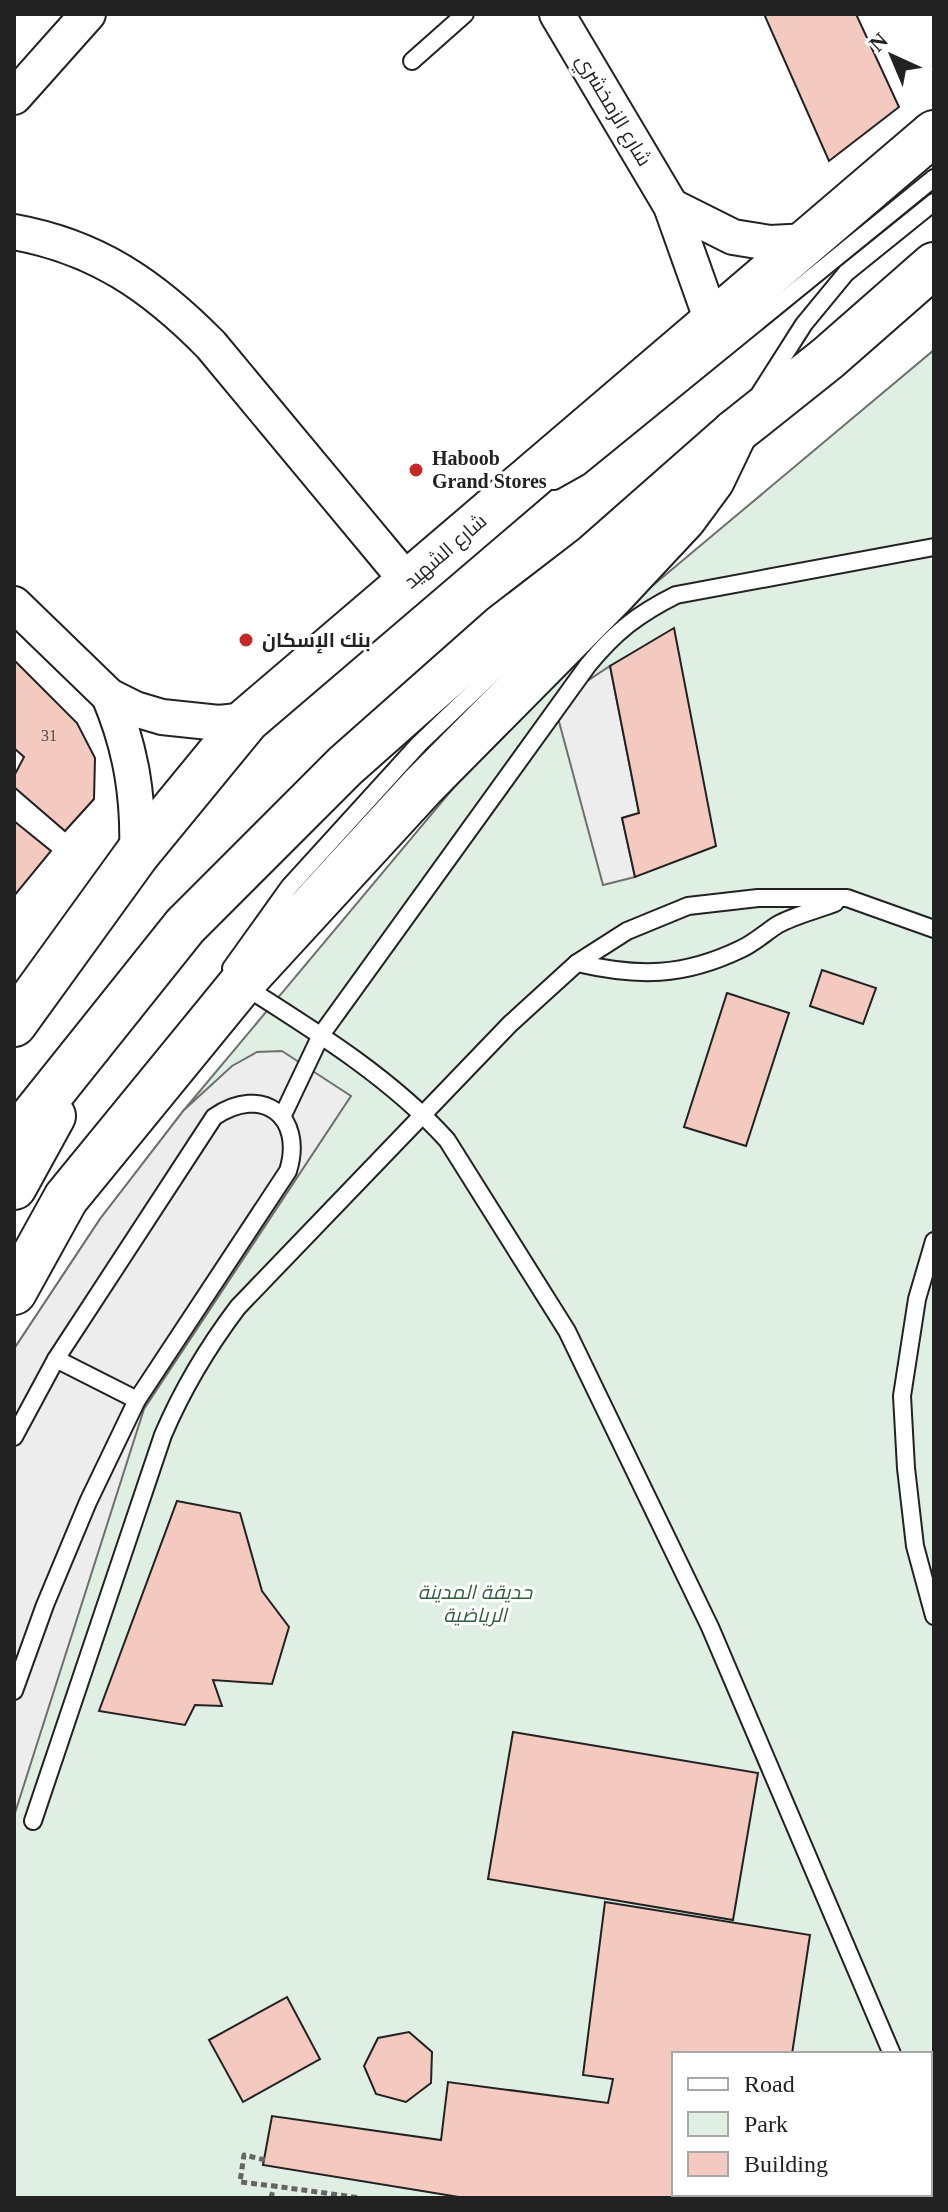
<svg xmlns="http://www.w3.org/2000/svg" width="948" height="2212" font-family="'Times New Roman',Cairo,serif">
<rect width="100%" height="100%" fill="#fff"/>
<!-- green -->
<path fill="#e0efe3" stroke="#6f6f6f" stroke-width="2" fill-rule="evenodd" d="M934,350V2198H14V1349L100,1219L184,1110L553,669ZM674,2054H930V2194H674Z"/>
<!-- parking -->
<g fill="#ededed" stroke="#6f6f6f" stroke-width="2">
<polygon points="610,666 639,813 622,818 635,877 603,885 554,703"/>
<polygon points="282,1051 351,1096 144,1409 14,1816 14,1349 100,1219 184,1110 232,1066 257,1052"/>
</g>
<!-- building -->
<g fill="#f3c9c0" stroke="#222" stroke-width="2">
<polygon points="764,14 856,14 899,107 829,161"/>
<polygon points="674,628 716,846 635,877 622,818 639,813 610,666"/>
<polygon points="14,660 77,723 95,758 94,799 65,831 14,787 14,776 24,757 14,748"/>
<polygon points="14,821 51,851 14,896"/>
<polygon points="822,970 876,988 863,1024 810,1006"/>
<polygon points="727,993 789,1013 746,1146 684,1127"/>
<polygon points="177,1501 240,1513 262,1591 289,1627 272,1684 213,1680 222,1706 195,1705 185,1725 99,1711"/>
<polygon points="513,1732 758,1773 733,1920 488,1879"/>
<polygon points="605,1902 810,1935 792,2054 674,2054 674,2194 802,2194 801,2198 465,2198 263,2165 272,2116 441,2140 448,2082 608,2103 613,2079 583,2075"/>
<polygon points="287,1997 320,2059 243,2102 209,2040"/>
<polygon points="409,2032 432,2052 431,2083 406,2102 376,2094 364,2066 378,2038"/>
<polygon points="812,2194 912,2194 911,2198 840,2198"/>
</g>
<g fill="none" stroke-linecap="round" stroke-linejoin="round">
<!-- service casing -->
<g stroke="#222" stroke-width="20">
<g id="service">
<polyline points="412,61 465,14"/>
<polyline points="760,393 804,324 846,273 934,202"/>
<polyline points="554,481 579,467 934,178"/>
<path d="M577,963C638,977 683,977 741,949C754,943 765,933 777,925C795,915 817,910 835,903"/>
<polyline points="231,968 289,887 419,744 515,652 599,579"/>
<path d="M244,986C315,1031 391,1078 447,1140L567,1331L710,1627L892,2054"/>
<path d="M282,1117L321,1035L588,665C615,632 638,614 676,595L934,547"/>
<polyline points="934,1241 917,1299 902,1396 906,1468 915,1546 934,1616"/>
<polyline points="56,1359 137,1400"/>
<path d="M14,1437L56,1359L214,1117C262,1084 305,1116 288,1171L137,1400L88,1502L45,1605L14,1691"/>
<path d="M33,1821L163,1435C183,1388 207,1348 238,1307L510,1024L577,963L627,931L688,906L758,898H847L934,929"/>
</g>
</g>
<!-- minor casing -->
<g stroke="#222" stroke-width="38">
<g id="minor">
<polyline points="557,14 671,206 713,324"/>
<polyline points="14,97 88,14"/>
<polyline points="671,206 733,237 770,243 809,241"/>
<path d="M14,232C97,247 153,286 211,345L408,582"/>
<polyline points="14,604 109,696 135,709 162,717 219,723 247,720"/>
<path d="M109,696C131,748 139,797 137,854"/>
</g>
</g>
<!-- secondary casing -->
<g stroke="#222" stroke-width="48">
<polyline id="secondary" points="14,1292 66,1198 241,984 423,786 614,593 684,518 712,480 735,432"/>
</g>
<!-- trunk casing -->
<g stroke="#222" stroke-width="48">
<g id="trunk">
<polyline points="14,1024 137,854 247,720 934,133"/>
<polyline points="14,1140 185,926 345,766 502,627 593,557 735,432 828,358 934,265"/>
<polyline points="14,1187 53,1116"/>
</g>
</g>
<!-- path -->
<g stroke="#646464" stroke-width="5" stroke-dasharray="6 4" stroke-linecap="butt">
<polyline points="265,2160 244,2155 240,2182 274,2186"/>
<polyline points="271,2198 274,2186 361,2198"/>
</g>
<!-- service -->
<use href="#service" stroke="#fff" stroke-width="16"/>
<!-- minor -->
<use href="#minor" stroke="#fff" stroke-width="34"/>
<!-- secondary -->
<use href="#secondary" stroke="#fff" stroke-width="44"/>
<!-- trunk -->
<use href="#trunk" stroke="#fff" stroke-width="44"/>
</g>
<!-- markers -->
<g fill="#c62828" stroke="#fff" stroke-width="3">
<circle cx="416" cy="470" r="8"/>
<circle cx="246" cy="640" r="8"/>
</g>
<g text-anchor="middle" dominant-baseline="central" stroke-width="6" stroke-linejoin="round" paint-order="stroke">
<!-- number labels -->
<g font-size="16" fill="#564c4a">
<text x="49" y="735">31</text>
</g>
<!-- street labels -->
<g font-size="20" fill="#222" stroke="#fff">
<text transform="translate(614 110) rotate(59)">شارع الزمخشري</text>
<text transform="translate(445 551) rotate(-41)">شارع الشهيد</text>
</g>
<!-- poi labels -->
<g font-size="20" font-weight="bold" fill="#222" stroke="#fff" text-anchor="start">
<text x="432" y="458">Haboob<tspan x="432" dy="23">Grand Stores</tspan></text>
<text x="262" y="640">بنك الإسكان</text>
</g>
<!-- park labels -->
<g font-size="20" font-style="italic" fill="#2f5e38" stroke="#fff">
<text x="475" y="1592">حديقة المدينة<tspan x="475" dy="23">الرياضية</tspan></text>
</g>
</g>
<!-- border -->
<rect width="948" height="2212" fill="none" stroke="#222222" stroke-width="32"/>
<!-- legend -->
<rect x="672" y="2052" width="260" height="144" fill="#ffffff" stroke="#a7a7a7" stroke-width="2"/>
<rect x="688" y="2078" width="40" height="12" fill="#ffffff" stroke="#a7a7a7" stroke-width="2"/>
<text x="744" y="2092" font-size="24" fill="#222222">Road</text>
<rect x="688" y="2112" width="40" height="24" fill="#e0efe3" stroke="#a7a7a7" stroke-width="2"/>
<text x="744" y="2132" font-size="24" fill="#222222">Park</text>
<rect x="688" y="2152" width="40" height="24" fill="#f3c9c0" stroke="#a7a7a7" stroke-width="2"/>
<text x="744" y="2172" font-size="24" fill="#222222">Building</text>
<!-- north arrow -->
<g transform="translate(892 56) rotate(316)" stroke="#ffffff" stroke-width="6" paint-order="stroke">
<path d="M0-6L14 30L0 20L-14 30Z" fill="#222222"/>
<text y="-12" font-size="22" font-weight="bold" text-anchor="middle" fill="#222222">N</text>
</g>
</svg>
